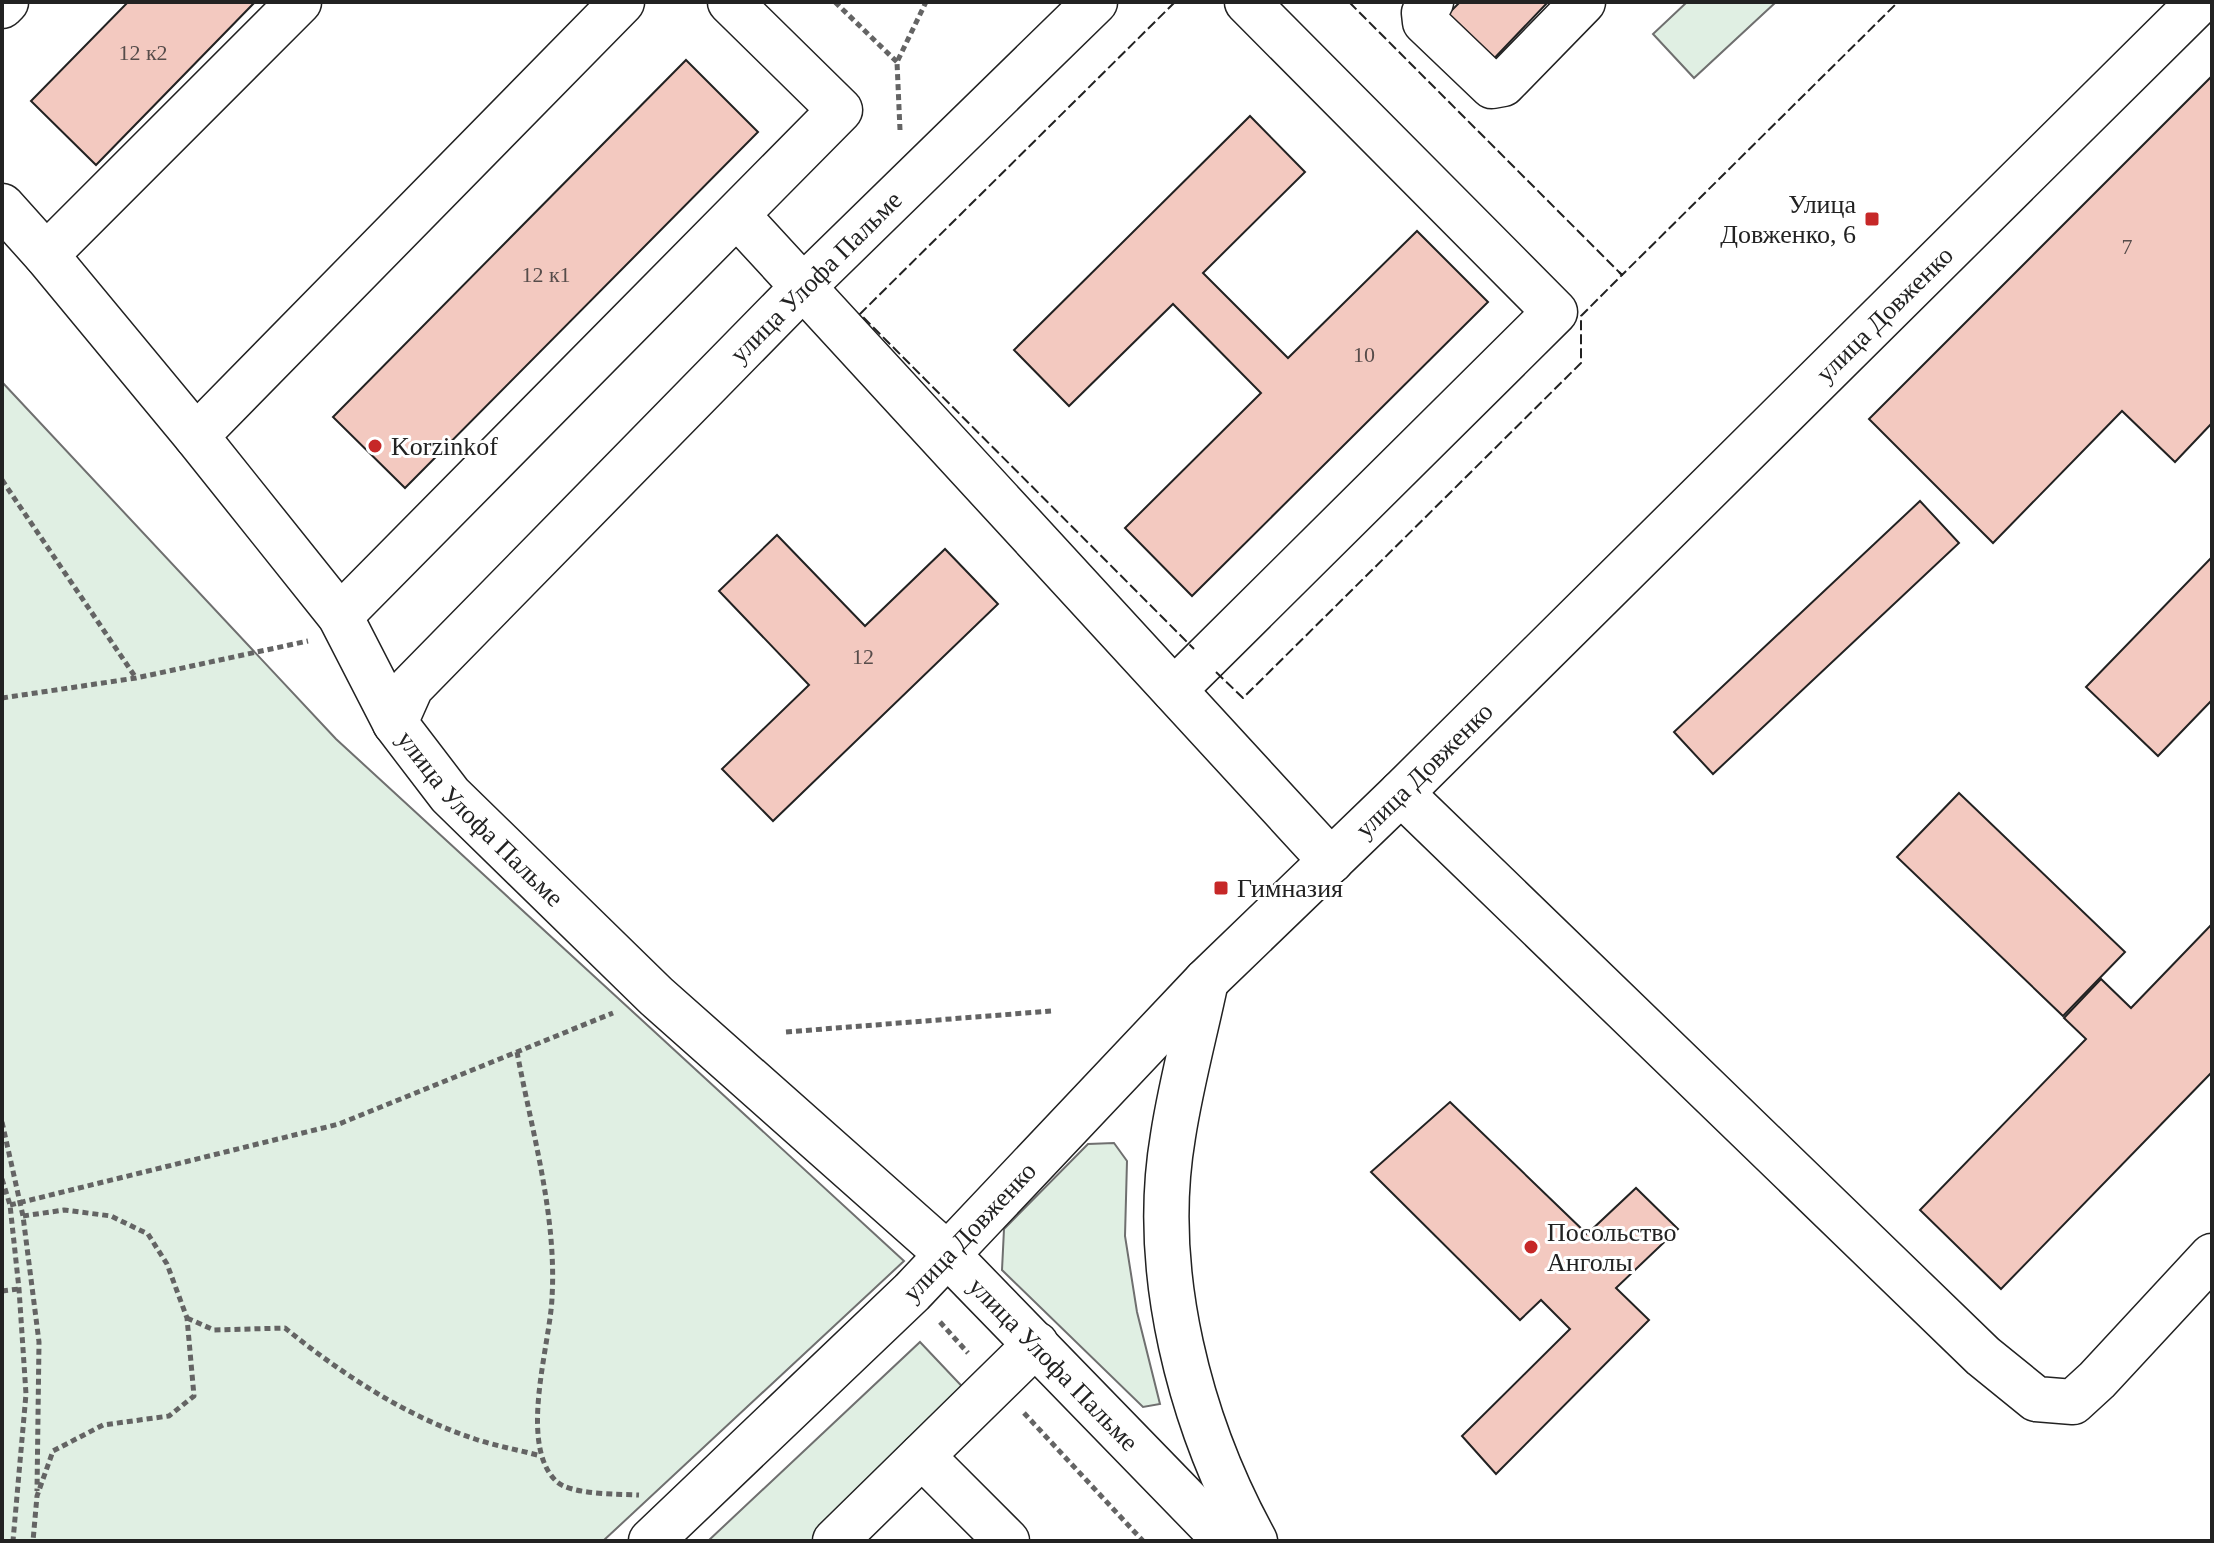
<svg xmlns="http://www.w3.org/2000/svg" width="2214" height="1543" font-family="Georgia,serif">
<rect width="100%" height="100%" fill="#fff"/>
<!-- green -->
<g fill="#e0efe3" stroke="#6f6f6f" stroke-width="2">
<polygon points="1687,2 1776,2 1694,78 1653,34"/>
<polygon points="2,382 336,739 904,1261 603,1541 2,1541"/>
<polygon points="1114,1143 1127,1161 1125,1236 1137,1312 1160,1404 1143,1407 1002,1270 1004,1229 1088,1144"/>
<polygon points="920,1342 973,1398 821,1541 708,1541"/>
</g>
<!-- building -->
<g fill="#f3c9c0" stroke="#222" stroke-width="2">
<polygon points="128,2 255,2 96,165 31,101"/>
<polygon points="1460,2 1548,2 1486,67 1440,22"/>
<polygon points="686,60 758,132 405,488 333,417"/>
<polygon points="2210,78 2212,80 2212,423 2175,462 2122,411 1993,543 1869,419"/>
<polygon points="1250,116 1305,172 1203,273 1288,358 1417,231 1488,302 1192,596 1125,528 1261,393 1173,304 1069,406 1014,350"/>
<polygon points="1920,501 1959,543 1713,774 1674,732"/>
<polygon points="777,535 865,626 945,549 998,604 773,821 722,769 809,685 719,591"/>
<polygon points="2212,557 2212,700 2158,756 2086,687"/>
<polygon points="1959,793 2125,952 2063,1016 1897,857"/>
<polygon points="2212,924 2212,1072 2001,1289 1920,1210 2086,1039 2064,1018 2101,979 2131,1008"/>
<polygon points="1450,1102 1587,1234 1636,1188 1678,1229 1616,1288 1649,1320 1496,1474 1462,1436 1570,1329 1541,1300 1520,1320 1371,1172"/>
</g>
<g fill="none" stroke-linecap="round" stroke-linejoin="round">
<!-- minor casing -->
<g stroke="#222" stroke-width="47">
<g id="minor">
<path id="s1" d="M1095,2L803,287L411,687L395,723L450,795L656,996L948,1255L1226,1541"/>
<polyline points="1431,2 1424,13 1425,22 1492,86 1503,84 1583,2"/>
<polyline points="2,6 6,2"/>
<polyline points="2,206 46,255 196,436 340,616 395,723"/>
<polyline points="737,215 1331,861"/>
<polyline points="46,255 299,2"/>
<polyline points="196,436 622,2"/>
<polyline points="340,616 840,110 730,2"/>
<polyline points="1174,690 1555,312 1247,2"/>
<polyline points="1401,793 1983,1356 2036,1399 2073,1402 2097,1380 2212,1256"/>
<path d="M1206,981C1195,1033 1181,1084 1173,1136C1150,1271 1190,1423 1255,1541"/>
<polyline points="922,1456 1007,1541"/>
<path id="s2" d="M651,1541L912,1292L1206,981L1401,793L2199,2"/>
<polyline points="835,1541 1036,1344"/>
</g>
</g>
<!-- path -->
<g stroke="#646464" stroke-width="5" stroke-dasharray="6 4" stroke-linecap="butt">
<polyline points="835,2 897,62"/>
<polyline points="900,130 897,62 926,2"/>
<polyline points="2,480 136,678"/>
<polyline points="2,698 136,678 308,641"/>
<polyline points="786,1032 1051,1011"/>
<path d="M517,1052C532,1132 557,1216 552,1298C550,1345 518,1444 556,1481C570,1495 619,1494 639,1495"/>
<polyline points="2,1122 23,1216 39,1342 37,1491"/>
<polyline points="2,1179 10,1205 19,1289 26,1394 13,1541"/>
<polyline points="10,1205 339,1124 613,1013"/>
<polyline points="23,1216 64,1210 111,1216 148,1234 167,1264 187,1318 194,1396 169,1416 103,1425 53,1451 37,1496 33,1541"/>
<polyline points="2,1291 19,1289"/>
<path d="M187,1318L214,1330L285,1328C342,1374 405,1416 475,1439C496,1446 519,1450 541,1456"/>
<polyline points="940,1322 968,1353"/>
<polyline points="1024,1413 1143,1541"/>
</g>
<!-- minor -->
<use href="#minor" stroke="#fff" stroke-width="44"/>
<!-- fence -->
<g stroke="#222" stroke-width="2" stroke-dasharray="10 4" stroke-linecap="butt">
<polyline points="1175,2 860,314 1194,649"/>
<polyline points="1619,272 1622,275 1898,2"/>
<polyline points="1216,672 1243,698 1581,363 1581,316 1622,275 1349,2"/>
</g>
</g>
<!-- markers -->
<g fill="#c62828" stroke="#fff" stroke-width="3">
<rect x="1864" y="211" width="16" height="16" rx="4"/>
<circle cx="375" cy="446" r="8"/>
<rect x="1213" y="880" width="16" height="16" rx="4"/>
<circle cx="1531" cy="1247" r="8"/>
</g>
<g text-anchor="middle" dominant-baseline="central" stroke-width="6" stroke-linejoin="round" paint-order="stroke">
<!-- number labels -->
<g font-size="22" fill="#564c4a">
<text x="143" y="52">12 к2</text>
<text x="2127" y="246">7</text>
<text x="546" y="274">12 к1</text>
<text x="1364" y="354">10</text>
<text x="863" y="656">12</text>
</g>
<!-- poi labels -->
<g font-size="26" fill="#222" stroke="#fff" text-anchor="start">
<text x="1856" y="204" text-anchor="end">Улица<tspan x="1856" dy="30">Довженко, 6</tspan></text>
<text x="391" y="446">Korzinkof</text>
<text x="1237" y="888">Гимназия</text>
<text x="1547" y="1232">Посольство<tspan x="1547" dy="30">Анголы</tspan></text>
</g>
<!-- street labels -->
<g font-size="26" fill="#222" stroke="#fff">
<text transform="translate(816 277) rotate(-45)">улица Улофа Пальме</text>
<text stroke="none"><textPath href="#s2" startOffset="1740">улица Довженко</textPath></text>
<text stroke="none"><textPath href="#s2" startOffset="1092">улица Довженко</textPath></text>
<text stroke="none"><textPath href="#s1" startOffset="1136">улица Улофа Пальме</textPath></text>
<text stroke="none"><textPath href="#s2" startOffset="444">улица Довженко</textPath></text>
<text stroke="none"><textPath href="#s1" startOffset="1928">улица Улофа Пальме</textPath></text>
</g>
</g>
<!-- border -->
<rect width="2214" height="1543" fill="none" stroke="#222222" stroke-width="8"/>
</svg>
